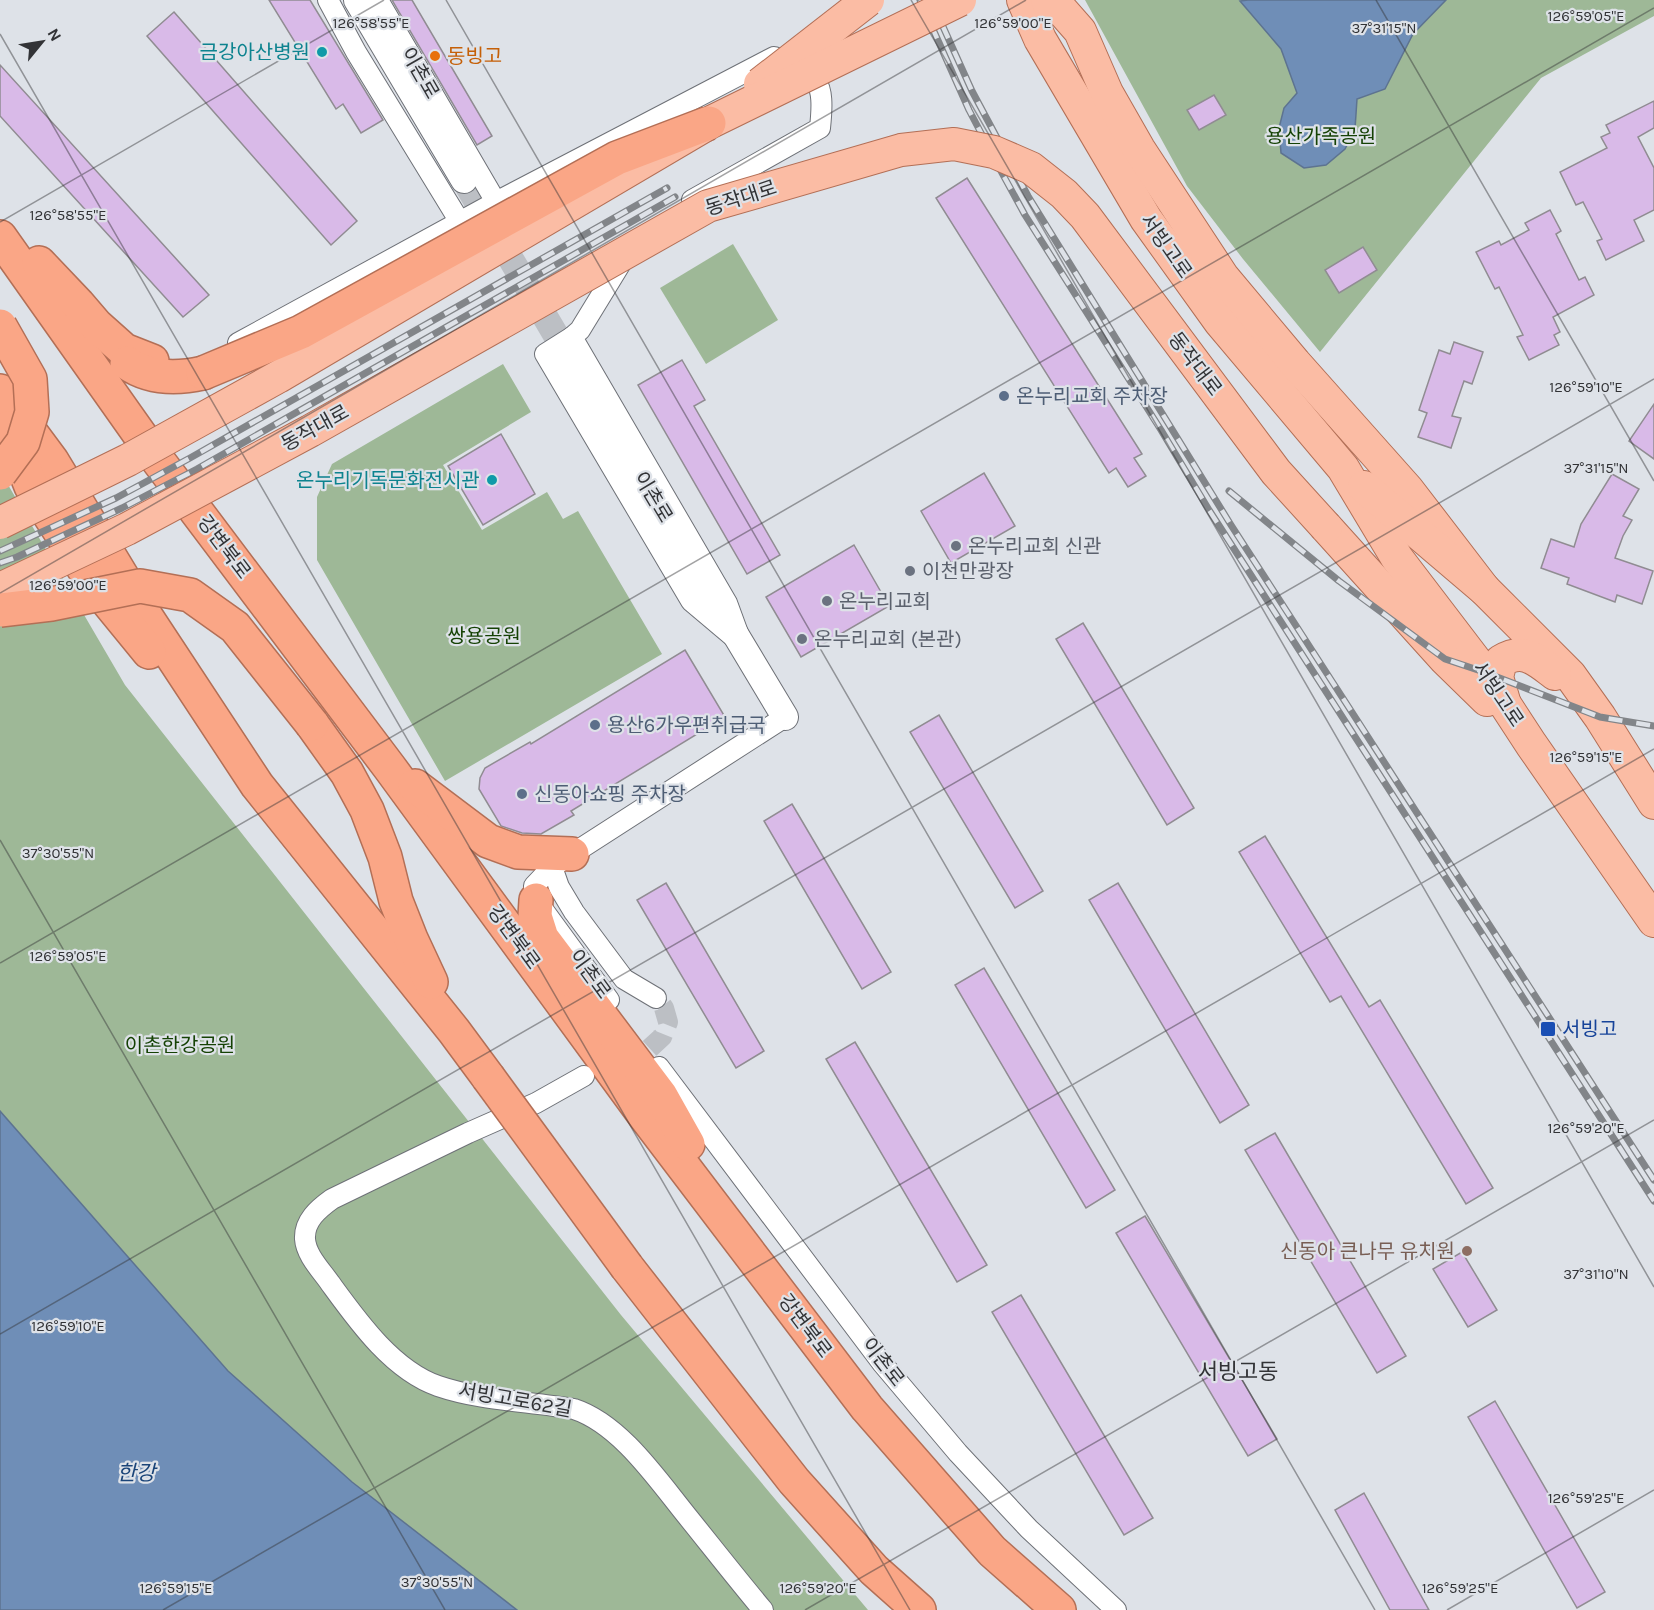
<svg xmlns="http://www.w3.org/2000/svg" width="1654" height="1610" font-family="Karla,'Noto Sans KR',sans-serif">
<rect width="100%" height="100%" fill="#dee2e8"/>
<!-- green -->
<g fill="#9eb897">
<polygon points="1085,0 1654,0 1654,16 1541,78 1320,352 1243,259 1187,186"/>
<polygon points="733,244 778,320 706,364 660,288"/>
<polygon points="503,364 531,412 443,465 482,530 547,492 563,519 578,511 662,654 445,781 317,560 317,497 332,464"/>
<polygon points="0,471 125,685 621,1315 868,1610 517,1610 352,1482 228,1371 0,1111"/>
</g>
<!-- water -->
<g fill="#6f8eb7" stroke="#5d7390" stroke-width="1.5">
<polygon points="1248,0 1446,0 1413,34 1385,89 1357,99 1355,129 1345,149 1326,165 1304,168 1281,153 1279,128 1284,108 1297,93 1281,49 1240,1"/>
<polygon points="0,1111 228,1371 352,1482 517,1610 0,1610"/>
</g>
<!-- building -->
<g fill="#d9bae8" stroke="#908c92" stroke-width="1.5">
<polygon points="269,0 310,0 383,120 361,133 343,104 336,109"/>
<polygon points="392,0 412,0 492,136 477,145"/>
<polygon points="174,12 357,221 331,245 147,36"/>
<polygon points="0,65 209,295 183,317 0,116"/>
<polygon points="1214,95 1226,115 1199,130 1187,110"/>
<polygon points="1654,101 1654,128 1638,137 1654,168 1654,210 1634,220 1644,241 1606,260 1597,241 1602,239 1583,202 1576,205 1560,172 1607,148 1601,137 1610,133 1606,125"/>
<polygon points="967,178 1142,454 1134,458 1146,476 1128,487 1116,468 1109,473 936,198"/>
<polygon points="1550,210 1561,231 1556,234 1579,280 1585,277 1594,295 1553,317 1560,332 1554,335 1559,345 1529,360 1517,337 1523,335 1499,287 1495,289 1476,252 1499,241 1501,245 1529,230 1525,223"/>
<polygon points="1363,247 1377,270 1339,293 1325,270"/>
<polygon points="1454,342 1483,352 1472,384 1464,381 1452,416 1461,418 1451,448 1418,437 1427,413 1419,410 1439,350 1450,354"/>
<polygon points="682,360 705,400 694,406 780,555 747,574 638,385"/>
<polygon points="1654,404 1654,459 1629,441"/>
<polygon points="501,434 535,494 483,525 448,466"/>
<polygon points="984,473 1015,526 951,563 921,511"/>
<polygon points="1612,474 1639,489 1623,516 1632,520 1623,536 1615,558 1653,571 1642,604 1617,595 1615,602 1567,584 1569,578 1541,568 1551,539 1574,547 1581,524"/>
<polygon points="854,545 889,606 801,657 766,597"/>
<polygon points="1083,623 1194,808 1167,825 1056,639"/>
<polygon points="685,650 725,717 571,811 574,815 541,834 522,833 501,826 479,789 480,778 485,768 530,742 531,744"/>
<polygon points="939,715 1043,891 1015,908 910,732"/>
<polygon points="792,804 891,972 862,989 764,821"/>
<polygon points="1265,836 1369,1007 1380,1000 1493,1188 1466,1204 1341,996 1330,1002 1239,852"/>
<polygon points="666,883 764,1051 736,1068 637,900"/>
<polygon points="1118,883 1249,1105 1220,1123 1089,900"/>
<polygon points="984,968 1115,1190 1086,1208 955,985"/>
<polygon points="855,1042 987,1265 957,1282 826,1059"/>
<polygon points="1275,1133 1406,1356 1377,1373 1245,1150"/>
<polygon points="1145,1216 1277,1439 1248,1456 1116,1233"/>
<polygon points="1462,1252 1497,1310 1468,1327 1433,1269"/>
<polygon points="1021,1295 1153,1518 1124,1535 992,1312"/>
<polygon points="1495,1401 1605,1592 1577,1608 1468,1417"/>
<polygon points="1364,1493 1429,1610 1390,1610 1335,1510"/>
</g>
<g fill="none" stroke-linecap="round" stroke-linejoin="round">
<!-- minor-tunnel -->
<polyline stroke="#bcbfc4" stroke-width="20" stroke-dasharray="20 10" stroke-linecap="butt" points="622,1060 649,1049 662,1037 668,1022 664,1008 656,998"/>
<!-- tertiary-tunnel -->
<polyline stroke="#bcbfc4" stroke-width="26" stroke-dasharray="26 13" stroke-linecap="butt" points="464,180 570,359"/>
<!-- minor casing -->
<g stroke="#6e7177" stroke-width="22">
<g id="minor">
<polyline points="328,0 356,52 460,222"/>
<polyline points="378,0 496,202"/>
<polyline points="572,337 580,330 624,258"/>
<polygon points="572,337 727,603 742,644 691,601 545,354"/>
<path d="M238,343L496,202L774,57C819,72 825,81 820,128L692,200"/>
<polyline points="552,867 559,887 574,912 624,979 656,998"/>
<polyline points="609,1000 536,900 534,886 552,867 785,717"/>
<polyline points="659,1067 882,1363 958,1453 1029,1529 1116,1610"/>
<path d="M584,1076L536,1103L468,1133L332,1199C318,1209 304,1221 305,1239C306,1255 321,1270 330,1283C357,1320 392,1370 438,1386C482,1401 529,1401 574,1409C620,1424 657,1479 687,1516C712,1547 737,1579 763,1610"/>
</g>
</g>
<!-- tertiary casing -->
<g stroke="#6e7177" stroke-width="28">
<g id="tertiary">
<polyline points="357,0 464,180"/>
<polyline points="570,359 785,717"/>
</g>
</g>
<!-- primary casing -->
<g stroke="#b36f56" stroke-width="34">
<g id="primary">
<polyline points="1023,0 1040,39 1146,219 1220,322 1343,468 1397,558 1484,672 1531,744 1654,921"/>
<polyline points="1047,0 1058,6 1080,31 1107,93 1139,149 1223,277 1295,363 1408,490 1484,589"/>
<polyline points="1364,487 1484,589 1570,675 1600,717 1654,803"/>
<polyline points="1326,527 1445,659 1487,700"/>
<path d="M1504,701L1497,677L1501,661C1524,647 1536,660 1555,674"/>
</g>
</g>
<!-- trunk casing -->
<g stroke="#b36f56" stroke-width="36">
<g id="trunk">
<polyline points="0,237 157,459 390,768 645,1116 867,1408 992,1551 1059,1610"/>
<polyline points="39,263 78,304 96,325 124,350 152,361"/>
<path d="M127,363C150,379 176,379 203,373"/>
<polyline points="0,391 52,461 147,618 257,785 454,1031 488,1077"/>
<polyline points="8,428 31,486 95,586 149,652"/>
<polyline points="312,724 347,773 367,810 385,857 396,901 411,939 431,982"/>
<polyline points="415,786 488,841 518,852 572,854"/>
<polyline points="536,900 535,916 542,938 661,1096 688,1144"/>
<polyline points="627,1267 794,1481 874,1570 919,1610"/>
</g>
</g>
<!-- minor -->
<use href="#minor" stroke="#fff" stroke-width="20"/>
<!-- tertiary -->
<use href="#tertiary" stroke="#fff" stroke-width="26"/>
<!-- primary -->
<use href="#primary" stroke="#fbbca4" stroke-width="32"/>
<!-- trunk -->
<use href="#trunk" stroke="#faa686" stroke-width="33"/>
<!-- rail casing -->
<g stroke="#828589" stroke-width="7">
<g id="rail">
<polyline points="920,0 969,110 1002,173 1025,215 1161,430 1209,510 1654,1201"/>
<polyline points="931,0 972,91 1028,196 1231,525 1654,1180"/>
<polyline points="1229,491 1339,581 1445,659 1484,672 1600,717 1654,726"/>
<polyline points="0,551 116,498 190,458 667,188"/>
<polyline points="0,563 17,557 122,508 197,469 675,197"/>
</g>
</g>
<!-- rail -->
<use href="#rail" stroke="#dee2e8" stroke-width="4.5" stroke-dasharray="14" stroke-linecap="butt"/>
<!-- primary-bridge casing -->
<g stroke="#b36f56" stroke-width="34" stroke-linecap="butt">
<g id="primary-bridge">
<polyline points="760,84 868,0"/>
<polyline points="0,523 128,460 278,377 709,123 960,0"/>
<polyline points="0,589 127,529 310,431 708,206 901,150 954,144 994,152 1031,168 1064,194 1085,216 1276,472 1326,527"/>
</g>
</g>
<!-- trunk-bridge casing -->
<g stroke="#b36f56" stroke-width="36" stroke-linecap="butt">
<g id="trunk-bridge">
<polyline points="0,326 30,379 32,412 23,442 0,473"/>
<polyline points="203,373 301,332 617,158 709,123"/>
<polyline points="0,610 51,604 140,586 190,595 235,627 312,724"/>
<polyline points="488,1077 627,1267"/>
</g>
</g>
<!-- primary-bridge -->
<use href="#primary-bridge" stroke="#fbbca4" stroke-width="32"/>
<!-- trunk-bridge -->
<use href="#trunk-bridge" stroke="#faa686" stroke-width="33"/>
</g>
<!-- ticks -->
<path fill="none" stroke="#323336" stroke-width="1.5" stroke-opacity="0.45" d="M446,0L1375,1610M911,0L1654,1287M1376,0L1654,481M0,34L910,1610M0,222L384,0M0,593L1026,0M0,840L445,1610M0,963L1654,8M0,1334L1654,379M163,1610L1654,749M805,1610L1654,1120M1447,1610L1654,1490"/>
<!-- markers -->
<g fill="#0f9aa8" stroke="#dee2e8" stroke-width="2">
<circle cx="322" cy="52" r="6"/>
<circle cx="492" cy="480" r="6"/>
</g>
<circle fill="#e8710a" stroke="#dee2e8" stroke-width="2" cx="435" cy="56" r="6"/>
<g fill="#5c6f8a" stroke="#dee2e8" stroke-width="2">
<circle cx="1004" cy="396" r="6"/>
<circle cx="595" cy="725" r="6"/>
<circle cx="522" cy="794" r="6"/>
</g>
<g fill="#6b7280" stroke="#dee2e8" stroke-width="2">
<circle cx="956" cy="546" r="6"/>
<circle cx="910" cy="571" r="6"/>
<circle cx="827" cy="601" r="6"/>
<circle cx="802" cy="639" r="6"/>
</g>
<rect fill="#1a4fb4" stroke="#dee2e8" stroke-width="2" x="1540" y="1021" width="16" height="16" rx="3"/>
<circle fill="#8d6e63" stroke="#dee2e8" stroke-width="2" cx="1467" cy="1251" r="6"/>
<g text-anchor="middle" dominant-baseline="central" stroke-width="4.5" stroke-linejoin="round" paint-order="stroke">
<!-- culture labels -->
<g font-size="20" fill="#0d838f" stroke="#dee2e8" text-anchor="end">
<text x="310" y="52">금강아산병원</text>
<text x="480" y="480">온누리기독문화전시관</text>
</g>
<!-- food labels -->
<g font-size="20" fill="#c56008" stroke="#dee2e8" text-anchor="start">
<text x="447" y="56">동빙고</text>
</g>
<!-- street labels -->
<g font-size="20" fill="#323336" stroke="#dee2e8">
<text transform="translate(420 73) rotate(60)">이촌로</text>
<text transform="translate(741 198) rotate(-18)">동작대로</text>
<text transform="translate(1166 246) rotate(55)">서빙고로</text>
<text transform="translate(1195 364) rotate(53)">동작대로</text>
<text transform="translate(315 428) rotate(-29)">동작대로</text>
<text transform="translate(653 497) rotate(59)">이촌로</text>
<text transform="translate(224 547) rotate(53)">강변북로</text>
<text transform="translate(1498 694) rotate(56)">서빙고로</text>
<text transform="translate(514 937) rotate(54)">강변북로</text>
<text transform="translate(590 974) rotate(54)">이촌로</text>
<text transform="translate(805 1326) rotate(53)">강변북로</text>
<text transform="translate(883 1362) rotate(52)">이촌로</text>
<text transform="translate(515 1400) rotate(10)">서빙고로62길</text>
</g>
<!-- park labels -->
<g font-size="20" fill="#154204" stroke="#dee2e8">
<text x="1321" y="136">용산가족공원</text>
<text x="484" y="636">쌍용공원</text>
<text x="180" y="1045">이촌한강공원</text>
</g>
<!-- service labels -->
<g font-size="20" fill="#4e5e75" stroke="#dee2e8" text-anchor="start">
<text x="1016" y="396">온누리교회 주차장</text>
<text x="607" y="725">용산6가우편취급국</text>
<text x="534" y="794">신동아쇼핑 주차장</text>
</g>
<!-- worship labels -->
<g font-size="20" fill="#5b616d" stroke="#dee2e8" text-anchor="start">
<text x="968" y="546">온누리교회 신관</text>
<text x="922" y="571">이천만광장</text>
<text x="839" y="601">온누리교회</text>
<text x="814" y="639">온누리교회 (본관)</text>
</g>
<!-- transit labels -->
<g font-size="20" fill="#164399" stroke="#dee2e8" text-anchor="start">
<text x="1562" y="1029">서빙고</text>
</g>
<!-- education labels -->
<g font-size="20" fill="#785e54" stroke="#dee2e8" text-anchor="end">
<text x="1455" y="1251">신동아 큰나무 유치원</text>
</g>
<!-- water labels -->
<g font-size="21" font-style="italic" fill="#1a4478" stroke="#dee2e8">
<text x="136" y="1473">한강</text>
</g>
<!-- quarter labels -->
<g font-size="22" fill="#323336" stroke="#dee2e8">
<text x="1238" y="1372">서빙고동</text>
</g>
</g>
<g font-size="15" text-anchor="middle" fill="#323336" stroke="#dee2e8" stroke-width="4.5" stroke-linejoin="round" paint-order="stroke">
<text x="1586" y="21">126°59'05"E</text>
<text x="371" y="28">126°58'55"E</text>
<text x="1013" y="28">126°59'00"E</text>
<text x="1384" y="33">37°31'15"N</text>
<text x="68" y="220">126°58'55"E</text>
<text x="1586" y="392">126°59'10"E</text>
<text x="1596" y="473">37°31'15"N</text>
<text x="68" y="590">126°59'00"E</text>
<text x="1586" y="762">126°59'15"E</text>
<text x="58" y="858">37°30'55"N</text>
<text x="68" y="961">126°59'05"E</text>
<text x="1586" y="1133">126°59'20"E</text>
<text x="1596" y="1279">37°31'10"N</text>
<text x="68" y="1331">126°59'10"E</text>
<text x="1586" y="1503">126°59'25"E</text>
<text x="437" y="1587">37°30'55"N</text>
<text x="176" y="1593">126°59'15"E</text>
<text x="818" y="1593">126°59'20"E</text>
<text x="1460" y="1593">126°59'25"E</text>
</g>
<!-- north arrow -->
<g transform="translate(42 42) rotate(60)" stroke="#dee2e8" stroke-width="4.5" paint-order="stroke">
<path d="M0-4.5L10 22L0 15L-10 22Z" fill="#323336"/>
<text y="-9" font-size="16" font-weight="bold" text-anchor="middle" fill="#323336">N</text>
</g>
</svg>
